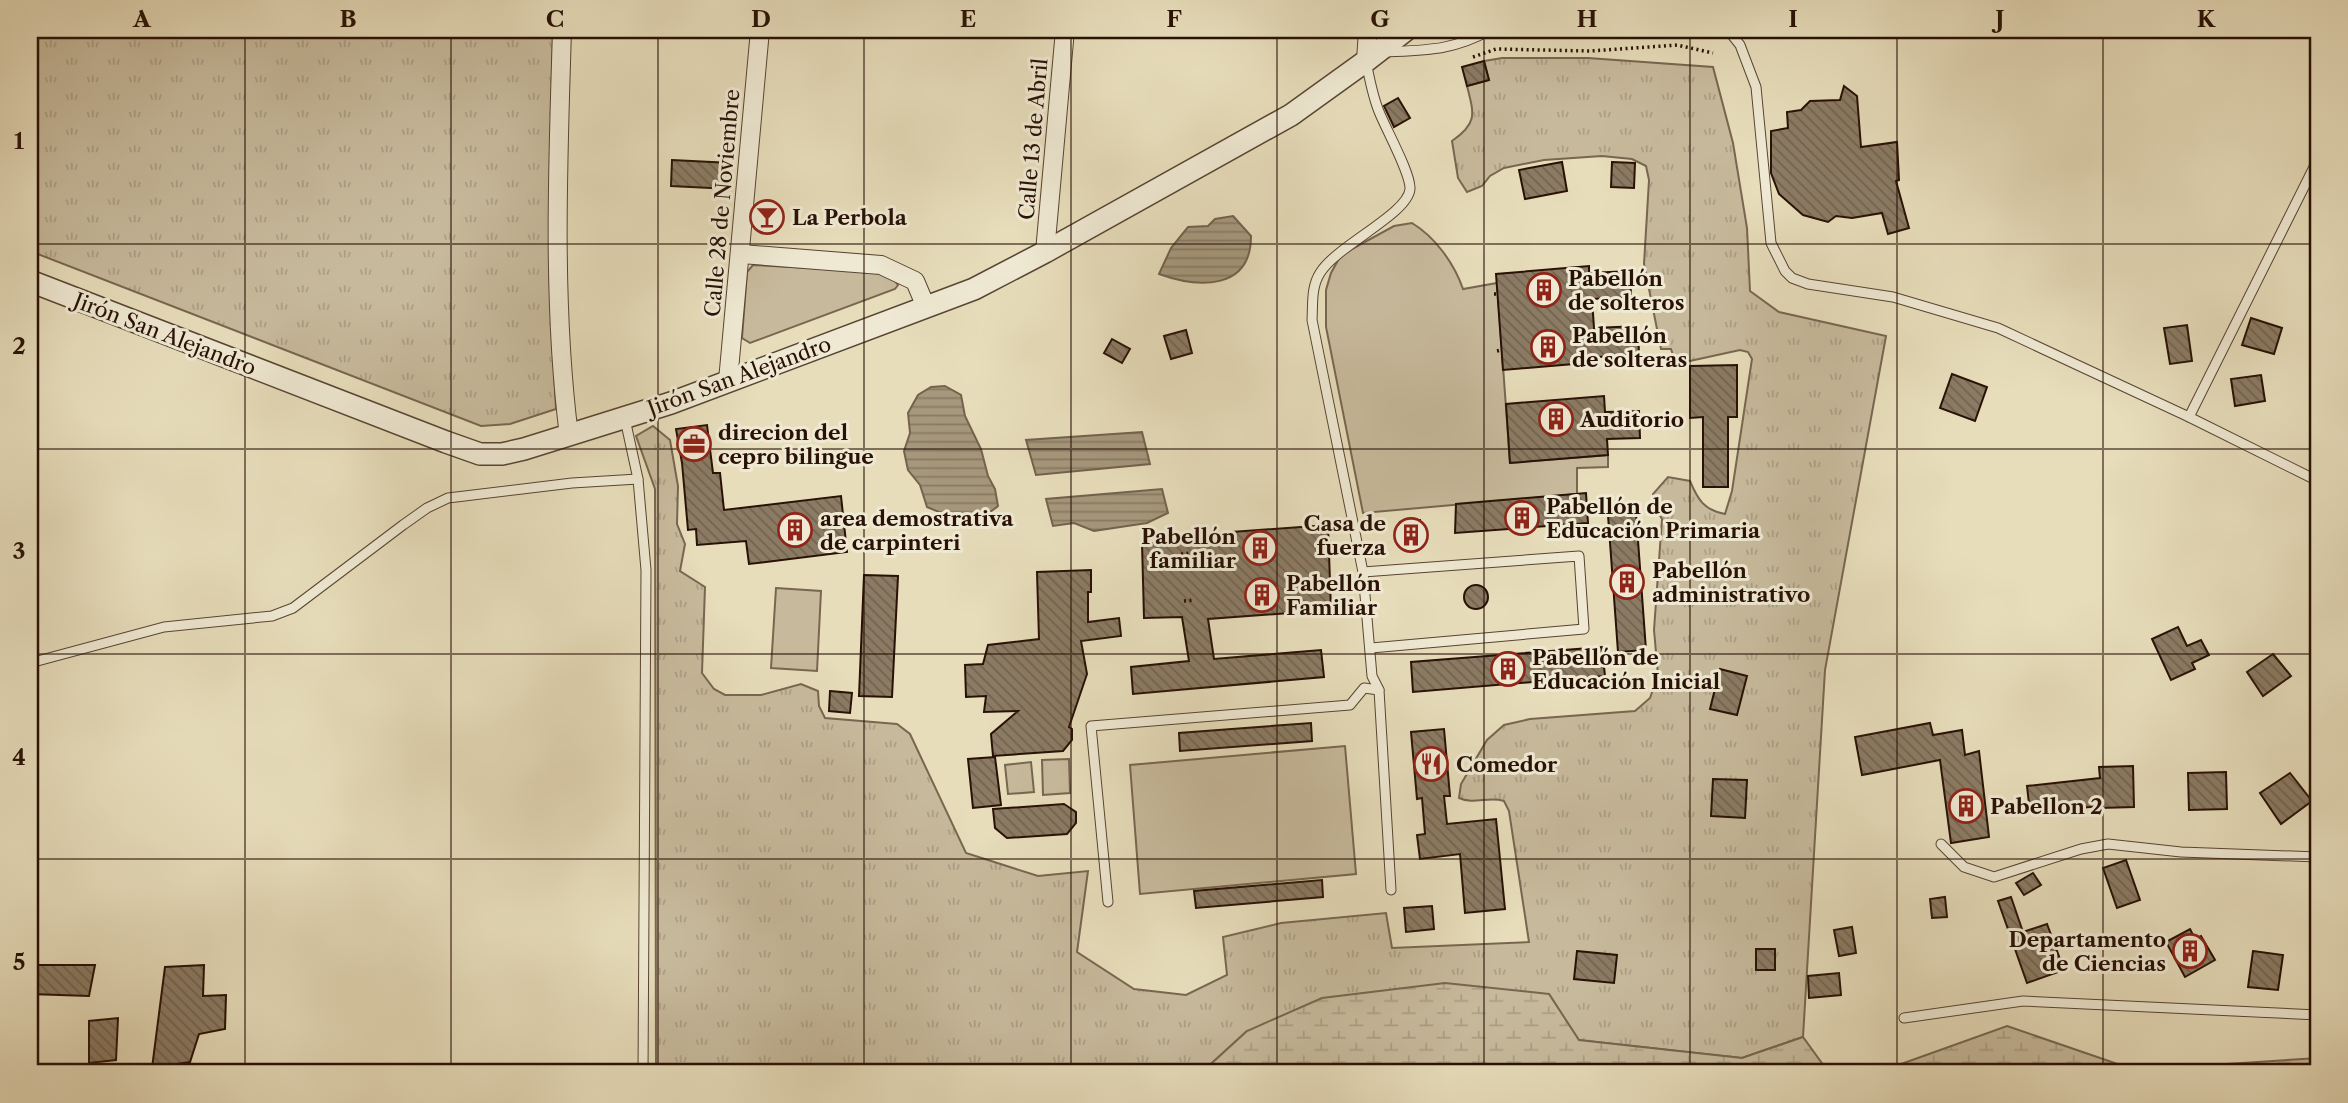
<svg xmlns="http://www.w3.org/2000/svg" width="2348" height="1103" font-family="'Libre Caslon Text',serif">
<defs>
<pattern id="grass-tufts" width="24" height="20" patternUnits="userSpaceOnUse" patternTransform="scale(1.75)"><rect width="24" height="20" fill="#c7ba9c"/><path d="M3 7l-1-3M5 7V3M7 7l1-3M15 17l-1-3M17 17v-4M19 17l1-3" fill="none" stroke="#ab9f85"/></pattern>
<pattern id="wetland-marsh" width="20" height="14" patternUnits="userSpaceOnUse" patternTransform="scale(1.75)"><rect width="20" height="14" fill="#c7ba9c"/><path d="M1 5h8M5 5V1M11 12h8M15 12V8" fill="none" stroke="#ab9f85"/></pattern>
<pattern id="water-rules" width="6" height="5" patternUnits="userSpaceOnUse" patternTransform="scale(1.75)"><rect width="6" height="5" fill="#a6987d"/><path d="M0 2.5h6" fill="none" stroke="#877b64"/></pattern>
<pattern id="building-back-hatch" width="6" height="6" patternUnits="userSpaceOnUse" patternTransform="scale(1.75)"><rect width="6" height="6" fill="#8b7b64"/><path d="M-1 5l2 2M0 0l6 6M5-1l2 2" fill="none" stroke="#726350"/></pattern>
</defs>
<rect width="100%" height="100%" fill="#e7ddbb"/>
<filter id="stains"><feTurbulence type="fractalNoise" baseFrequency=".00286" numOctaves="4"/><feColorMatrix values="0 0 0 0 .2 0 0 0 0 .09 0 0 0 0 .02 0 0 0 .5 -.17"/></filter>
<radialGradient id="worn" r=".72"><stop offset=".6" stop-color="#630" stop-opacity="0"/><stop offset="1" stop-color="#630" stop-opacity=".3"/></radialGradient>
<!-- grass -->
<g fill="url(#grass-tufts)" stroke="#786650" stroke-width="2">
<polygon points="30,30 553,30 550,290 556,409 510,424 481,426 30,251"/>
<path d="M1502,58H1588L1713,67L1733,143L1747,228L1750,291L1779,312L1886,336L1825,670L1803,1037L1742,1058L1578,1040L1549,994L1247,1031L1201,1073H656L655,489L636,436L653,426L670,440L678,486L677,524L685,544L680,571L705,587L702,673L714,689L725,695H761L801,684L818,691L819,706L825,718L897,724L910,734L966,853L1038,876L1088,871L1077,952L1134,989L1186,995L1227,975L1223,937L1281,923L1386,913L1392,948L1529,942L1509,811L1504,801C1488,796 1474,805 1459,798L1461,784L1487,740L1504,725L1530,719L1635,711L1650,698L1658,675L1654,630L1662,519L1655,507L1653,494L1668,477L1690,481C1698,500 1704,510 1725,514L1732,491L1752,359L1748,352L1740,350L1676,364L1671,349H1661L1644,264L1649,180L1646,166L1632,159L1602,156L1544,160L1504,168L1490,176L1482,186L1467,192L1458,178L1452,141C1478,123 1474,114 1467,86L1489,80L1484,61Z"/>
</g>
<!-- wetland -->
<g fill="url(#wetland-marsh)" stroke="#786650" stroke-width="2">
<polygon points="1445,983 1549,994 1579,1040 1742,1058 1803,1037 1829,1073 1201,1073 1247,1031 1322,998"/>
<polygon points="2007,1026 2135,1070 2318,1058 2318,1073 1876,1073"/>
</g>
<!-- green -->
<g fill="#c7ba9c" stroke="#786650" stroke-width="2">
<path d="M1412,223C1435,237 1454,263 1463,289L1497,283L1510,463L1608,455V467L1577,468V494L1363,513L1326,327V290L1331,273L1341,255L1394,226Z"/>
<polygon points="753,265 873,271 894,280 898,285 895,289 750,343 742,338 747,272"/>
<polygon points="776,588 821,591 817,671 771,668"/>
<polygon points="1345,746 1356,874 1140,894 1130,765"/>
<polygon points="1069,759 1070,793 1043,795 1042,760"/>
<polygon points="1031,762 1034,792 1008,794 1005,765"/>
</g>
<!-- water -->
<g fill="url(#water-rules)" stroke="#74624d" stroke-width="2">
<path d="M1233,216L1251,236C1251,291 1198,288 1159,274L1171,248L1188,227L1208,226L1215,219Z"/>
<path d="M945,386L961,395L965,416L981,449L988,476L995,489L998,506C970,530 957,519 927,507L920,485L908,470L904,451L910,433L908,413L918,395L931,387Z"/>
<polygon points="1142,432 1150,464 1036,475 1026,440"/>
<polygon points="1162,489 1168,513 1147,523 1094,531 1074,523 1053,526 1046,499"/>
</g>
<!-- building -->
<g fill="url(#building-back-hatch)" stroke="#281105" stroke-width="2">
<polygon points="1484,61 1489,80 1467,86 1462,67"/>
<polygon points="1844,86 1857,96 1861,147 1897,142 1899,180 1896,181 1909,228 1888,234 1882,213 1852,218 1836,216 1828,222 1803,215 1779,194 1771,173 1771,131 1788,128 1787,112 1801,110 1810,101 1840,100"/>
<polygon points="1398,98 1410,118 1394,127 1384,106"/>
<polygon points="672,160 731,163 730,189 671,186"/>
<polygon points="1562,162 1567,191 1525,199 1519,170"/>
<polygon points="1612,162 1635,163 1634,188 1611,187"/>
<polygon points="1589,266 1589,273 1630,271 1631,297 1592,299 1594,328 1638,326 1639,355 1597,357 1597,362 1503,370 1496,274"/>
<polygon points="2251,318 2282,328 2274,354 2242,345"/>
<polygon points="2187,325 2192,361 2170,364 2164,328"/>
<polygon points="1186,330 1192,353 1171,359 1164,336"/>
<polygon points="1112,339 1130,349 1122,363 1104,353"/>
<polygon points="1737,365 1737,417 1728,417 1728,487 1703,487 1703,417 1690,418 1690,366"/>
<polygon points="1952,374 1987,387 1975,421 1940,408"/>
<polygon points="2261,375 2265,401 2235,406 2231,379"/>
<polygon points="1604,396 1605,412 1639,411 1640,438 1607,439 1608,455 1510,463 1506,404"/>
<polygon points="707,425 713,473 720,473 724,510 841,496 847,552 749,564 746,541 697,545 696,529 688,530 682,463 676,429"/>
<polygon points="1586,493 1588,523 1455,533 1456,504"/>
<polygon points="1636,513 1646,650 1618,652 1608,515"/>
<polygon points="1420,520 1421,540 1402,541 1400,522"/>
<polygon points="1328,525 1331,610 1208,619 1214,659 1321,650 1324,677 1133,694 1131,667 1189,661 1182,617 1144,618 1142,543 1191,543 1191,535"/>
<polygon points="1091,570 1091,592 1088,592 1088,622 1119,618 1121,636 1081,641 1087,674 1069,727 1072,729 1072,740 1063,751 993,756 991,734 1018,711 984,712 986,696 966,697 965,665 983,664 988,645 1039,639 1037,572"/>
<polygon points="864,575 898,576 892,697 859,696"/>
<circle cx="1476" cy="597" r="12"/>
<polygon points="2178,627 2187,646 2201,640 2209,655 2192,663 2195,669 2171,680 2152,639"/>
<polygon points="1602,647 1605,676 1413,692 1411,662"/>
<polygon points="2273,654 2291,676 2263,696 2247,672"/>
<polygon points="1720,669 1747,676 1737,715 1710,709"/>
<polygon points="830,691 852,693 850,713 829,711"/>
<polygon points="1311,723 1312,741 1180,751 1179,733"/>
<polygon points="1930,723 1933,735 1962,730 1965,755 1979,751 1989,837 1951,843 1940,760 1862,775 1855,737"/>
<polygon points="1444,729 1450,796 1444,796 1447,824 1496,819 1505,909 1465,913 1460,854 1420,859 1417,835 1425,834 1422,798 1417,799 1411,732"/>
<polygon points="995,757 1001,805 973,808 968,759"/>
<polygon points="2133,766 2134,807 2100,808 2100,806 2030,813 2027,786 2100,778 2099,767"/>
<polygon points="2226,772 2227,809 2189,810 2188,773"/>
<polygon points="2290,773 2312,801 2281,824 2260,793"/>
<polygon points="1713,779 1747,780 1745,818 1711,816"/>
<polygon points="1064,804 1076,812 1076,823 1067,834 1007,838 995,828 993,809"/>
<polygon points="2126,860 2140,900 2117,908 2103,868"/>
<polygon points="2033,873 2041,885 2024,895 2016,883"/>
<polygon points="1322,880 1323,897 1196,908 1194,891"/>
<polygon points="1945,897 1947,917 1932,918 1930,899"/>
<polygon points="2011,897 2023,932 2047,924 2064,970 2027,983 1998,901"/>
<polygon points="1432,906 1434,929 1406,932 1404,908"/>
<polygon points="1852,927 1856,953 1839,956 1834,930"/>
<polygon points="2190,929 2195,939 2201,936 2215,960 2185,977 2166,942"/>
<rect x="1756" y="949" width="19" height="21"/>
<polygon points="1577,951 1617,955 1614,983 1574,979"/>
<polygon points="2253,951 2283,955 2278,990 2248,987"/>
<polygon points="30,965 95,965 89,996 30,994"/>
<polygon points="204,965 203,996 226,995 225,1029 199,1034 190,1062 152,1068 165,967"/>
<polygon points="1839,973 1841,995 1809,998 1808,976"/>
<polygon points="118,1018 116,1060 89,1063 89,1021"/>
</g>
<g fill="none" stroke-linecap="round" stroke-linejoin="round">
<!-- service casing -->
<g stroke="#584432" stroke-width="11">
<g id="service">
<polyline points="1728,30 1740,45 1756,87 1771,243 1785,271 1792,278 1808,284 1893,297 1998,328 2189,417 2318,481"/>
<path d="M1384,52C1426,50 1452,51 1490,30"/>
<path d="M1366,61C1369,77 1372,93 1378,109C1384,126 1411,173 1410,189C1408,214 1336,246 1320,273C1311,287 1313,304 1312,320L1363,572L1372,676L1379,690L1391,890"/>
<polyline points="2189,417 2318,159"/>
<polyline points="625,419 638,479 646,570 643,1073"/>
<polyline points="1363,572 1579,556 1584,629 1371,648"/>
<polyline points="30,663 164,627 272,616 293,608 403,525 427,508 448,498 572,483 638,479"/>
<polyline points="1941,844 1964,867 1994,877 2081,849 2108,844 2181,852 2318,857"/>
<polyline points="1108,902 1091,726 1350,705 1364,688 1379,690"/>
<polyline points="1904,1018 2023,1001 2318,1015"/>
</g>
</g>
<!-- minor casing -->
<g stroke="#584432" stroke-width="20">
<g id="minor">
<path d="M562,30C558,164 552,302 569,436"/>
<polyline points="1366,61 1368,30"/>
<polyline points="1045,252 1065,30"/>
<polyline points="741,254 881,265 915,281 926,307"/>
<polyline points="728,381 760,30"/>
</g>
</g>
<!-- tertiary casing -->
<g stroke="#584432" stroke-width="24">
<polyline id="tertiary" points="30,281 446,442 480,454 502,454 524,449 671,403 974,289 1045,252 1291,115 1366,61 1406,30"/>
</g>
<!-- path -->
<g stroke="#281105" stroke-width="3.5" stroke-dasharray="2 3.5" stroke-linecap="butt">
<polyline points="1473,57 1496,49 1590,51 1677,45 1713,53"/>
<polyline points="1590,286 1594,285"/>
<polyline points="1494,294 1497,294"/>
<polyline points="1595,343 1599,343"/>
<polyline points="1497,351 1501,350"/>
<polyline points="1329,542 1333,542"/>
<polyline points="1181,554 1192,553"/>
<polyline points="1330,590 1337,590"/>
<polyline points="1184,601 1194,600"/>
</g>
<!-- service -->
<use href="#service" stroke="#efe9d3" stroke-width="9"/>
<!-- minor -->
<use href="#minor" stroke="#efe9d3" stroke-width="18"/>
<!-- tertiary -->
<use href="#tertiary" stroke="#efe9d3" stroke-width="21"/>
</g>
<!-- grid -->
<path fill="none" stroke="#281105" stroke-width="2" stroke-opacity="0.55" d="M245,30V1073M451,30V1073M658,30V1073M864,30V1073M1071,30V1073M1277,30V1073M1484,30V1073M1690,30V1073M1897,30V1073M2103,30V1073M30,244H2318M30,449H2318M30,654H2318M30,859H2318"/>
<!-- icons -->
<defs>
<g id="bar-ring" transform="scale(1.75)"><circle r="9.5" fill="#efe9d3" stroke="#8f2418" stroke-width="1.5"/><path d="M-6-5H6L.8 .8V4.5H3.5V6h-7V4.5H-.8V.8Z" fill="#8f2418"/></g>
<g id="building-ring" transform="scale(1.75)"><circle r="9.5" fill="#efe9d3" stroke="#8f2418" stroke-width="1.5"/><path d="M-4-6H4V6H1V3H-1V6H-4ZM-2.5-4.3h1.7v1.8h-1.7ZM.8-4.3h1.7v1.8H.8ZM-2.5-1h1.7V.8h-1.7ZM.8-1h1.7V.8H.8Z" fill="#8f2418"/></g>
<g id="office-ring" transform="scale(1.75)"><circle r="9.5" fill="#efe9d3" stroke="#8f2418" stroke-width="1.5"/><path d="M-6-3h4V-5.5h4V-3h4V5H-6ZM-1-4.5V-3h2v-1.5ZM-6 0V1H6V0Z" fill="#8f2418"/></g>
<g id="restaurant-ring" transform="scale(1.75)"><circle r="9.5" fill="#efe9d3" stroke="#8f2418" stroke-width="1.5"/><path d="M-5-6h1v4h1v-4h1v4h1v-4h1v5L-1.5 .5V6h-2V.5L-5-1ZM5-6V6H3V1.5H1.5Q1.5-4 5-6Z" fill="#8f2418"/></g>
</defs>
<g fill-rule="evenodd">
<use href="#bar-ring" x="767" y="217"/>
<use href="#building-ring" x="1544" y="290"/>
<use href="#building-ring" x="1548" y="347"/>
<use href="#building-ring" x="1556" y="419"/>
<use href="#office-ring" x="694" y="444"/>
<use href="#building-ring" x="1522" y="518"/>
<use href="#building-ring" x="795" y="530"/>
<use href="#building-ring" x="1411" y="535"/>
<use href="#building-ring" x="1260" y="548"/>
<use href="#building-ring" x="1627" y="582"/>
<use href="#building-ring" x="1262" y="595"/>
<use href="#building-ring" x="1508" y="669"/>
<use href="#restaurant-ring" x="1431" y="764"/>
<use href="#building-ring" x="1966" y="806"/>
<use href="#building-ring" x="2190" y="951"/>
</g>
<g text-anchor="middle" dominant-baseline="central" stroke-width="6" stroke-linejoin="round" paint-order="stroke">
<!-- street labels -->
<g font-size="21" fill="#281105" stroke="#efe9d3">
<text transform="translate(1033 139) rotate(-85)">Calle 13 de Abril</text>
<text transform="translate(722 203) rotate(-85)">Calle 28 de Noviembre</text>
<text transform="translate(165 334) rotate(21)">Jirón San Alejandro</text>
<text transform="translate(739 376) rotate(-20)">Jirón San Alejandro</text>
</g>
<!-- poi labels -->
<g font-size="21" font-weight="bold" fill="#281105" stroke="#efe9d3" text-anchor="start">
<text x="792" y="217">La Perbola</text>
<text x="1568" y="278">Pabellón<tspan x="1568" dy="24">de solteros</tspan></text>
<text x="1572" y="335">Pabellón<tspan x="1572" dy="24">de solteras</tspan></text>
<text x="1580" y="419">Auditorio</text>
<text x="718" y="432">direcion del<tspan x="718" dy="24">cepro bilingue</tspan></text>
<text x="1546" y="506">Pabellón de<tspan x="1546" dy="24">Educación Primaria</tspan></text>
<text x="820" y="518">area demostrativa<tspan x="820" dy="24">de carpinteri</tspan></text>
<text x="1386" y="523" text-anchor="end">Casa de<tspan x="1386" dy="24">fuerza</tspan></text>
<text x="1236" y="536" text-anchor="end">Pabellón<tspan x="1236" dy="24">familiar</tspan></text>
<text x="1652" y="570">Pabellón<tspan x="1652" dy="24">administrativo</tspan></text>
<text x="1286" y="583">Pabellón<tspan x="1286" dy="24">Familiar</tspan></text>
<text x="1532" y="657">Pabellón de<tspan x="1532" dy="24">Educación Inicial</tspan></text>
<text x="1456" y="764">Comedor</text>
<text x="1990" y="806">Pabellon 2</text>
<text x="2166" y="939" text-anchor="end">Departamento<tspan x="2166" dy="24">de Ciencias</tspan></text>
</g>
</g>
<!-- margin -->
<rect width="2348" height="1103" fill="none" stroke="#e7ddbb" stroke-width="77"/>
<rect x="38" y="38" width="2272" height="1026" fill="none" stroke="#281105" stroke-width="2.5"/>
<g font-size="23" text-anchor="middle" font-weight="bold" fill="#281105">
<text x="142" y="27">A</text>
<text x="348" y="27">B</text>
<text x="555" y="27">C</text>
<text x="761" y="27">D</text>
<text x="968" y="27">E</text>
<text x="1174" y="27">F</text>
<text x="1380" y="27">G</text>
<text x="1587" y="27">H</text>
<text x="1793" y="27">I</text>
<text x="2000" y="27">J</text>
<text x="2206" y="27">K</text>
<text x="19" y="149">1</text>
<text x="19" y="354">2</text>
<text x="19" y="559">3</text>
<text x="19" y="765">4</text>
<text x="19" y="970">5</text>
</g>
<rect width="100%" height="100%" filter="url(#stains)"/>
<rect width="100%" height="100%" fill="url(#worn)"/>
</svg>
